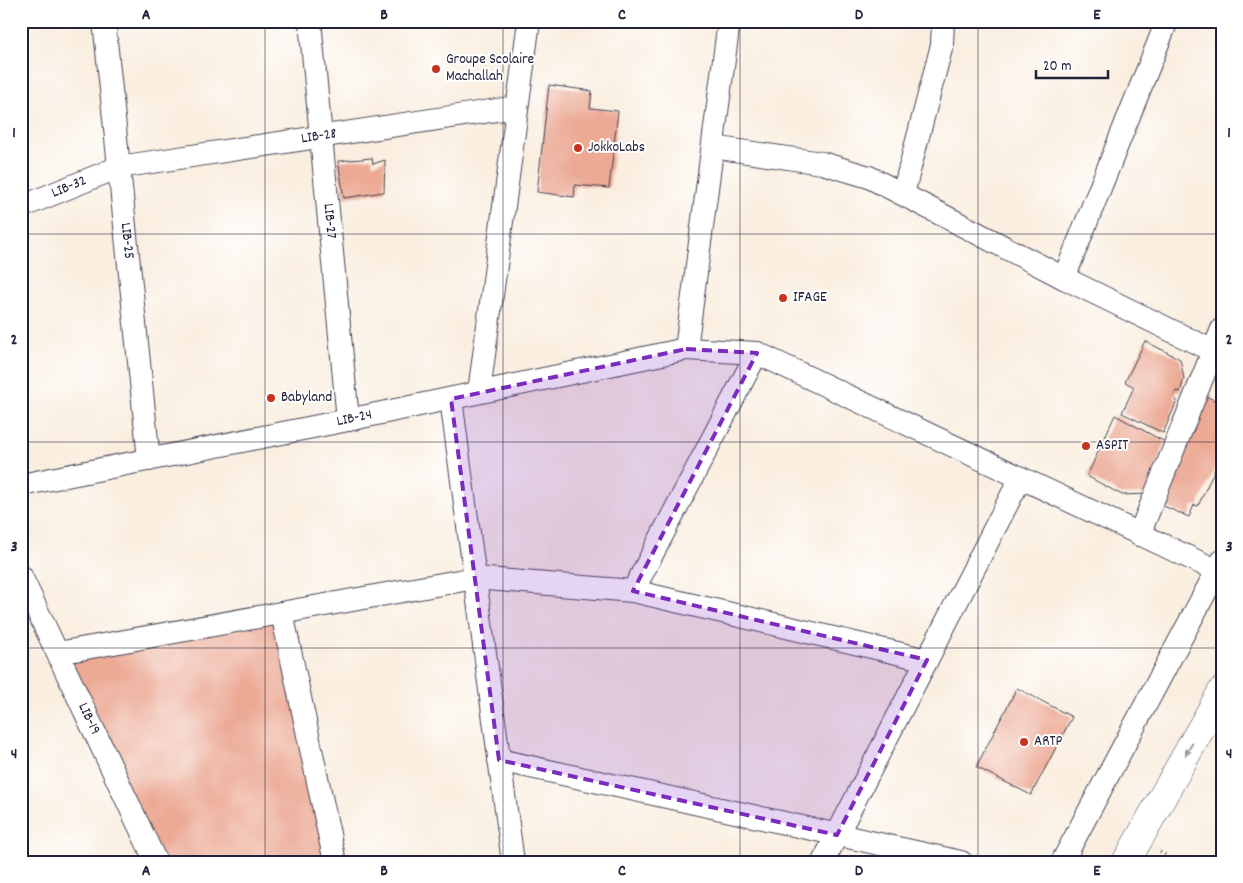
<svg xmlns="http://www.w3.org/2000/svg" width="1243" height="883" font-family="Dekko,sans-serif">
<rect width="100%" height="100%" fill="#fff"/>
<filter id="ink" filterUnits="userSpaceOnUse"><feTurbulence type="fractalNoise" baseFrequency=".02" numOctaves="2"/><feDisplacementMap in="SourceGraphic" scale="10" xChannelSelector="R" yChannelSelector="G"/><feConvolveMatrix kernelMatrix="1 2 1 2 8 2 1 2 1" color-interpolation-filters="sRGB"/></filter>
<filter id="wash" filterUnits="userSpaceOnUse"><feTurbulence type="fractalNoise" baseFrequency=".0096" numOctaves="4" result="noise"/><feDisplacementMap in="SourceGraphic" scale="20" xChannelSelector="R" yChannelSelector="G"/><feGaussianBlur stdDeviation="1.12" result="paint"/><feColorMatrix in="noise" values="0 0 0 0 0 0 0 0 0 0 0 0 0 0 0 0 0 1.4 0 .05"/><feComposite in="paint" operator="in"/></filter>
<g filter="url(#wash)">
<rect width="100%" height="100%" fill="#f9eedf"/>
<g id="blocks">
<!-- building -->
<g fill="#ecaa95">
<polygon points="549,85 592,91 590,108 618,111 609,188 575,185 574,197 537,192"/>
<polygon points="372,158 373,164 385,160 384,192 344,198 338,161"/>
<polygon points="1145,341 1180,359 1184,379 1180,392 1176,391 1174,397 1177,401 1163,433 1122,413 1134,387 1125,382"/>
<polygon points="1204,395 1222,404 1222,454 1198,506 1194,505 1189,517 1161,505"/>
<polygon points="1115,415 1165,442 1147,494 1122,495 1087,476"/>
<polygon points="282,613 335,862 156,862 58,653"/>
<polygon points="1017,688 1072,717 1031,795 976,767"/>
</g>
</g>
</g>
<g filter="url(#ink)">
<use href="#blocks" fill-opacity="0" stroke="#424154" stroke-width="1"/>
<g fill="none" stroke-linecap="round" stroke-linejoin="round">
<!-- street casing -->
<g stroke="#424154" stroke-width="24">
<g id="street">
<path id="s1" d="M104,21L149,460"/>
<path id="s2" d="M310,21L348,420"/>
<polyline points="713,147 822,163 869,177 1064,278 1213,351"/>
<polyline points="903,194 942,45 943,21"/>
<path id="s3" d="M21,207L119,167L517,107"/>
<polyline points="1064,278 1167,21"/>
<polyline points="686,349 729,21"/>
<polyline points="479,392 529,21"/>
<polyline points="451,399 513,862"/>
<path id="s4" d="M21,485L348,420L686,349L757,353L1222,573"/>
<polyline points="1139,535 1222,329"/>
<path id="s5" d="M21,576L156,862"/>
<polyline points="633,591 757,353"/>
<polyline points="282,613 335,862"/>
<polyline points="58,653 475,578 633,591 927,660"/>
<polyline points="499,760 961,862"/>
<polyline points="823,862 1020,479"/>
<polyline points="1062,862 1222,561"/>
</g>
</g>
<!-- highway casing -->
<g stroke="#424154" stroke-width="29">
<polyline id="highway" points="1126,862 1222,691"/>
</g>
<!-- path -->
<polyline stroke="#424154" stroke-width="3" stroke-dasharray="1 4" stroke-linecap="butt" points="1160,852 1178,862"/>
<!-- street -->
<use href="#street" stroke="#fff" stroke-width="22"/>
<!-- highway -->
<use href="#highway" stroke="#fff" stroke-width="28"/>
</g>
<!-- one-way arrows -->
<defs><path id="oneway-solid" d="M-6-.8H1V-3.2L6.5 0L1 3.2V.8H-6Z" transform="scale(1.25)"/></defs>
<use fill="#9c9ca7" href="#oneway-solid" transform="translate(1189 749) rotate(120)"/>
</g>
<!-- marked area -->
<path fill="#7b2cbf" fill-opacity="0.2" stroke="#7b2cbf" stroke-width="4" stroke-dasharray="10 6" stroke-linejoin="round" d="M686,349L757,353L633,591L927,660L837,835L499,760L451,399Z"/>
<!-- grid -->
<path fill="none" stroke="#22223b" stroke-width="1" stroke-opacity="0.55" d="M265,21V862M503,21V862M740,21V862M978,21V862M21,234H1222M21,442H1222M21,648H1222"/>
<!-- markers -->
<g fill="#c8321e" stroke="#fff" stroke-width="2">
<circle cx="436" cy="69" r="5"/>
<circle cx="578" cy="148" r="5"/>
<circle cx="783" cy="298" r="5"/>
<circle cx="271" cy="398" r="5"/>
<circle cx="1086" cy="446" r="5"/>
<circle cx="1024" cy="742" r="5"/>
</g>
<g text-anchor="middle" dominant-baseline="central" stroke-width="4" stroke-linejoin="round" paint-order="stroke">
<!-- poi labels -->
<g font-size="15" fill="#22223b" stroke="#fff" text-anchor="start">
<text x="446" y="60">Groupe Scolaire<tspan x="446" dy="17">Machallah</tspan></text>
<text x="588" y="148">JokkoLabs</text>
<text x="793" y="298">IFAGE</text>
<text x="281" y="398">Babyland</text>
<text x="1096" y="446">ASPIT</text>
<text x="1034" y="742">ARTP</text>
</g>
<!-- street labels -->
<g font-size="15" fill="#22223b" stroke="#fff">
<text stroke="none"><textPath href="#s3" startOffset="308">LIB-28</textPath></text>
<text stroke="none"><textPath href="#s3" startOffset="52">LIB-32</textPath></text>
<text stroke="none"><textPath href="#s2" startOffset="201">LIB-27</textPath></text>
<text stroke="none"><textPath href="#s1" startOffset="221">LIB-25</textPath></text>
<text stroke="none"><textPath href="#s4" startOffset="340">LIB-24</textPath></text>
<text stroke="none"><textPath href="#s5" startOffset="158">LIB-19</textPath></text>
</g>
</g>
<!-- margin -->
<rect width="1243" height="883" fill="none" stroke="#fff" stroke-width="55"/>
<!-- scale -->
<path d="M1036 70v8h72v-8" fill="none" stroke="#22223b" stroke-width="2.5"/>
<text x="1043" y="70" font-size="15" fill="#22223b" stroke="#ffffff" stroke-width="4" paint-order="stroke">20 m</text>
<rect x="28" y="28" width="1188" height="828" fill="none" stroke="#22223b" stroke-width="2"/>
<g font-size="16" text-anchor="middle" font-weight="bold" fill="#22223b">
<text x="146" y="19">A</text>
<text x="384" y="19">B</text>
<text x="622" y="19">C</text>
<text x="859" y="19">D</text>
<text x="1097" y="19">E</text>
<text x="14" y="137">1</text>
<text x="1229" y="137">1</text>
<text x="14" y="344">2</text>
<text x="1229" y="344">2</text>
<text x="14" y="551">3</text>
<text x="1229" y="551">3</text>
<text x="14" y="758">4</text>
<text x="1229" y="758">4</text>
<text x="146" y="875">A</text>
<text x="384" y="875">B</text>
<text x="622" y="875">C</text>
<text x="859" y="875">D</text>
<text x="1097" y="875">E</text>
</g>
</svg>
